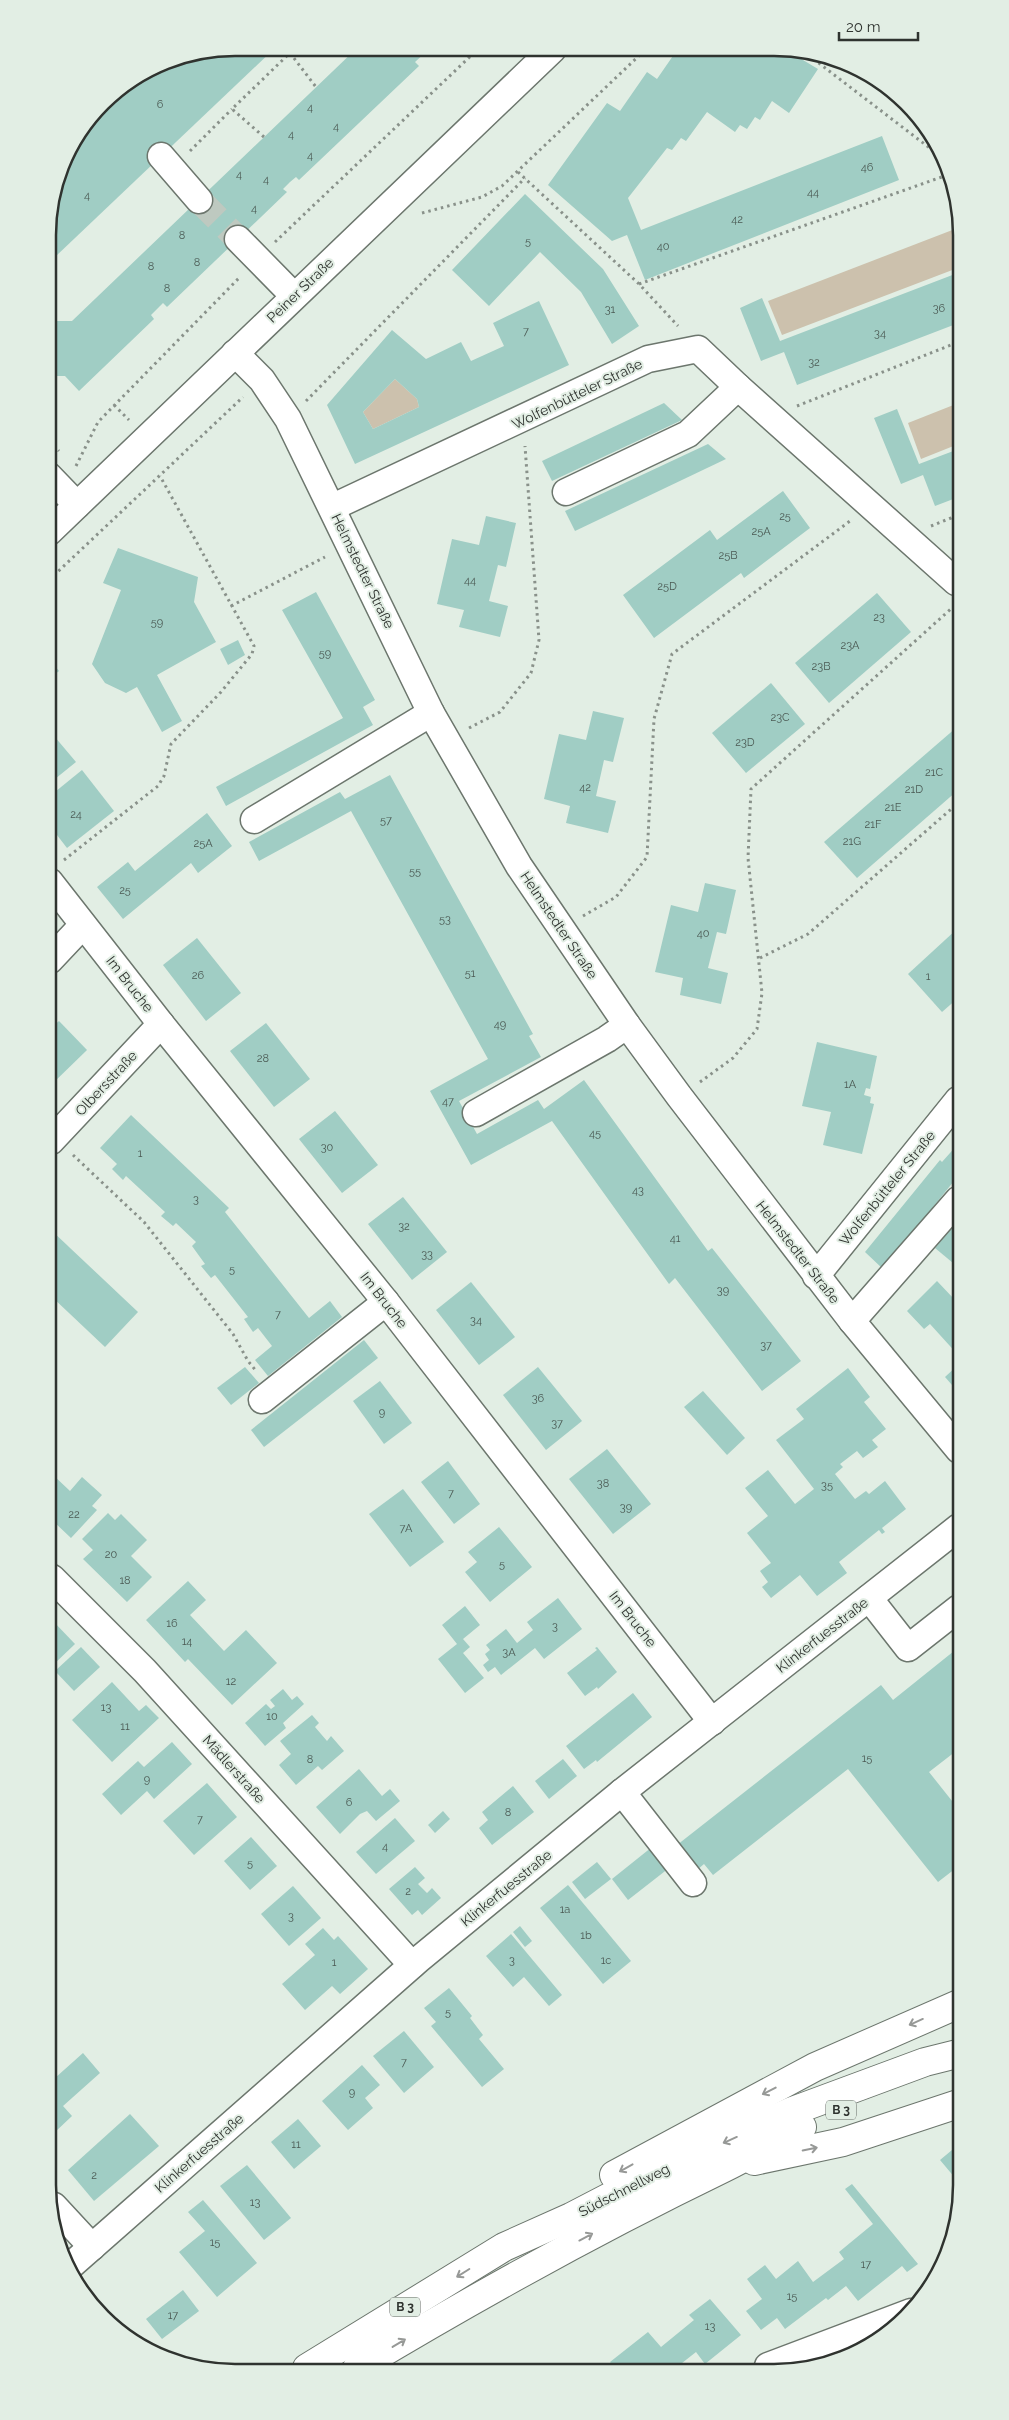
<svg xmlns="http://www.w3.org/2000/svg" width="1009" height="2420" font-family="Raleway,sans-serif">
<rect width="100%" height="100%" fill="#e2eee4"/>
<!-- green -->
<g fill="#ccc1ad">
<polygon points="955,229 955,269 782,335 768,301"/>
<polygon points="395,379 417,399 419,407 373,429 363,412"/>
<polygon points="956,404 956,445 921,459 908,423"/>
</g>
<!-- building -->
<g fill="#a0cdc4" fill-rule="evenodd">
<polygon points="236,48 275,48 55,257 48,250 48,223 67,152 111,94 164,62"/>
<polygon points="357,48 437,49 432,53 428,50 415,62 419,66 299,180 296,177 290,182 283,189 287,192 167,307 163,303 151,315 154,319 79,391 65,376 48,376 48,321 72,321"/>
<polygon points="677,50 788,51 818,69 789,113 772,101 760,120 755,117 747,129 740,125 735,132 707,112 686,141 681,138 672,150 667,148 628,198 641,230 882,136 899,180 645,280 627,235 612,241 548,185 607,103 620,111 647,72 657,79"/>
<polygon points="525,194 603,269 639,326 612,344 581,292 540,252 489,306 452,270"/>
<polygon points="955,274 956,324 797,385 784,352 761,361 740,308 762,298 780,341"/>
<path d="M539,301L569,365L355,464L327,405L392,330L426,359L461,342L471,361L504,346L493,323ZM395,379L417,399L419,407L373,429L363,412Z"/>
<polygon points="664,403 682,420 552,481 542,461"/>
<polygon points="897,409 919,464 956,450 956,498 935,506 923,475 901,484 874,418"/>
<polygon points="708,444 726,459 575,531 565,511"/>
<polygon points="783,491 810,528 744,578 741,573 654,638 623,595 710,530 717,540"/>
<polygon points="486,516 516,523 506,567 498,565 489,601 508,606 500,637 459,627 464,610 437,604 452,539 479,545"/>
<polygon points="118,548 198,577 194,602 216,642 157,675 182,721 162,732 137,687 126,693 105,683 92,664 121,590 103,583"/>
<polygon points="316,592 375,700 363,707 373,725 226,806 216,787 343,718 282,610"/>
<polygon points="877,593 911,632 829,703 795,663"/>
<polygon points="238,640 245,655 228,665 220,649"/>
<polygon points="49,659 59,671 49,679"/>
<polygon points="771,683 805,724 746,773 712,733"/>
<polygon points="593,711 624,718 613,762 604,760 596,796 616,801 608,833 566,823 570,806 544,799 559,734 586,740"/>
<polygon points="957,727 957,791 857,878 824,842"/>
<polygon points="49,730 76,762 50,783 50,759"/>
<polygon points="82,770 114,811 67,848 50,826 50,796"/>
<polygon points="390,775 533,1034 529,1036 541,1057 459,1101 477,1134 538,1100 544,1109 584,1080 708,1251 712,1248 801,1361 762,1391 675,1278 669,1284 552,1121 471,1165 430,1091 488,1059 351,811 259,861 249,842 340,792 345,799"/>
<polygon points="207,813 232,846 198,873 191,863 123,919 97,887 128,862 135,871"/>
<polygon points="705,883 736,890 726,934 717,932 708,968 728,973 721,1004 680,995 683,978 655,972 671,905 698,912"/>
<polygon points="957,929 958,998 942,1012 908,974"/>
<polygon points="197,938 241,993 206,1021 163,965"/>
<polygon points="59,1021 87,1050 50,1086 50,1029"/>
<polygon points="266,1023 310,1079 274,1107 230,1051"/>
<polygon points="817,1042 877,1056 870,1089 866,1088 864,1095 871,1097 870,1103 874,1104 862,1154 823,1145 831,1112 802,1106"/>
<polygon points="335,1111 378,1165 342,1193 299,1139"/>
<polygon points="131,1115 229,1208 225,1212 309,1318 330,1301 342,1317 268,1376 255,1360 272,1346 258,1328 253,1332 244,1319 248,1317 215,1275 211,1278 201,1266 205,1264 192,1246 196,1242 176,1223 173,1226 161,1216 165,1212 126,1176 123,1180 112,1169 117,1164 100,1148"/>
<polygon points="958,1144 958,1176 883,1269 865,1252 940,1160 942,1162"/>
<polygon points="403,1197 447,1252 412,1280 368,1224"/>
<polygon points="958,1221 958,1257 953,1263 935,1248"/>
<polygon points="51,1230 138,1312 105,1347 51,1296"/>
<polygon points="937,1281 954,1299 958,1295 959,1356 930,1324 924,1329 907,1311"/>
<polygon points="471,1282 515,1337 479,1365 436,1310"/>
<polygon points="364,1340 378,1358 264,1447 251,1430"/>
<polygon points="959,1364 959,1379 952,1385 945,1377"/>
<polygon points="245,1367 259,1383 231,1405 217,1388"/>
<polygon points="538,1367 582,1421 546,1450 503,1395"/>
<polygon points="848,1368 870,1397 864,1402 886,1429 872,1440 878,1447 863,1458 857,1451 840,1464 843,1467 835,1474 855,1499 866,1491 869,1494 885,1481 906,1509 882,1528 885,1532 882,1534 879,1530 839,1562 847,1573 817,1596 800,1575 771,1598 762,1587 768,1582 760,1571 771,1563 747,1533 768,1516 745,1488 768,1470 795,1504 814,1489 776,1440 804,1419 796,1409"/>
<polygon points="380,1381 412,1423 384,1444 353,1401"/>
<polygon points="703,1391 745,1438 727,1455 684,1407"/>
<polygon points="607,1449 651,1504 613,1534 569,1479"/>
<polygon points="448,1461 480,1504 454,1524 421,1482"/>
<polygon points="52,1474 70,1491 82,1477 102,1495 92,1506 97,1510 71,1538 52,1520"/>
<polygon points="403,1489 444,1542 410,1567 369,1514"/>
<polygon points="108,1513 115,1520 121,1514 147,1540 131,1556 152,1577 127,1602 83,1559 93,1550 82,1539"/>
<polygon points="499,1527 532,1567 490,1602 465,1572 477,1562 468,1552"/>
<polygon points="188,1581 206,1600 190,1615 224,1651 246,1630 277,1663 232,1705 188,1659 185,1662 146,1620"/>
<polygon points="558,1598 582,1629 544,1659 535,1648 501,1675 495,1667 488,1672 483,1665 489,1660 485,1654 490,1650 486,1645 506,1629 517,1643 533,1630 527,1622"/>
<polygon points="465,1606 480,1625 463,1639 470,1647 463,1653 484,1678 465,1693 438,1659 457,1644 442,1625"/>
<polygon points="52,1620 75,1644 52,1666"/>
<polygon points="81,1647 100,1667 74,1691 55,1671"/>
<polygon points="597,1647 617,1672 598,1689 597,1687 585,1696 567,1673 597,1650 595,1648"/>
<polygon points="959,1647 960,1748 929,1772 960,1811 960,1865 938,1882 848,1769 713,1875 704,1864 697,1870 677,1845 881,1685 893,1700"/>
<polygon points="112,1682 139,1711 146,1705 159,1718 112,1762 72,1720"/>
<polygon points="283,1689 292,1700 297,1696 304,1704 283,1723 286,1728 265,1746 245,1723 266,1704 271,1709 275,1706 270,1700"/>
<polygon points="633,1693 652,1717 597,1762 596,1760 584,1769 566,1746"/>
<polygon points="312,1715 319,1723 315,1727 327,1741 331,1736 344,1751 322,1770 318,1766 296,1785 279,1765 291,1754 280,1741"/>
<polygon points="172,1742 192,1764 154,1799 147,1791 121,1815 102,1794 138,1761 144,1767"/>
<polygon points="563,1759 577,1776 549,1799 535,1781"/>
<polygon points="359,1769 382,1796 390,1789 400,1801 376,1821 367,1811 360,1814 340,1834 316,1807"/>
<polygon points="207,1783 237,1817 194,1855 163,1821"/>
<polygon points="513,1786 534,1812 492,1845 479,1828 488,1820 482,1812"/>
<polygon points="443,1811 450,1819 435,1833 428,1825"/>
<polygon points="395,1818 415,1841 376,1874 356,1852"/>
<polygon points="251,1837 277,1866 250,1890 224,1861"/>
<polygon points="652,1847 669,1868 628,1900 612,1879"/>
<polygon points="597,1862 611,1879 585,1899 572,1882"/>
<polygon points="415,1867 425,1878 418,1884 427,1893 432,1888 441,1898 422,1915 418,1910 412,1915 389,1889"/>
<polygon points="568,1885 631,1961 603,1984 540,1908"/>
<polygon points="293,1886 321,1918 289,1946 261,1914"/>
<polygon points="520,1926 532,1941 525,1947 513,1932"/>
<polygon points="323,1928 334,1940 338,1936 368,1969 340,1994 332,1986 305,2010 282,1984 315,1955 305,1944"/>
<polygon points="511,1934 562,1995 549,2006 524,1977 513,1987 486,1956"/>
<polygon points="449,1988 472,2016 470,2018 483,2035 479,2039 504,2069 482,2087 431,2026 436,2022 424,2008"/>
<polygon points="404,2031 434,2067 404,2093 373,2056"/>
<polygon points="83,2053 100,2073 63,2106 72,2116 54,2133 53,2077 55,2078"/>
<polygon points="362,2065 380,2085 365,2098 373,2108 348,2130 322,2101"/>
<polygon points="130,2114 159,2146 94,2201 68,2170"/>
<polygon points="298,2119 321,2146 294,2169 271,2142"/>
<polygon points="952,2150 958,2158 961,2155 961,2185 940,2160"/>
<polygon points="247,2165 291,2218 264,2240 220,2186"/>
<polygon points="852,2184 918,2264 907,2272 902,2266 858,2301 846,2286 828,2300 826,2298 785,2329 777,2318 761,2330 746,2311 762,2299 747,2279 765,2265 776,2279 798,2261 813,2282 844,2259 839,2252 873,2224 845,2189"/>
<polygon points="203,2200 257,2263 217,2297 179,2252 205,2231 188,2212"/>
<polygon points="183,2290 199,2311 162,2339 146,2319"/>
<polygon points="710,2299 741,2335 705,2364 696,2352 677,2367 614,2367 610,2362 648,2332 661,2347 694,2320 689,2315"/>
</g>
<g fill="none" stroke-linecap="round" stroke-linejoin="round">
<!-- minor-tunnel -->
<polyline stroke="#bec9c0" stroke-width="26" stroke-dasharray="26 13" stroke-linecap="butt" points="199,200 238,239"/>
<!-- minor casing -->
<g stroke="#6c766d" stroke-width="29">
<g id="minor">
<polyline points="161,156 199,200"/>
<polyline points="238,239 294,296"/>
<polyline points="235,353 262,380 288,419 431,713 519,866 627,1025 679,1096 852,1321 959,1450"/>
<polyline points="49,476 77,505"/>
<polyline points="566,492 688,434 738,387"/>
<polyline points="333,507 648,359 698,349 738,387 956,582"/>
<polyline points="49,532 553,49"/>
<polyline points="254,820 431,713"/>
<polyline points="50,882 161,1024 386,1302 712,1722"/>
<polyline points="50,960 83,925"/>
<polyline points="476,1113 607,1039 627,1025"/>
<polyline points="51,1141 161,1024"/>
<polyline points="816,1276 958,1100"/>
<polyline points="852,1321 958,1200"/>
<polyline points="262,1400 386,1302"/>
<polyline points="52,1578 145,1671 412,1965"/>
<polyline points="869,1598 908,1648 959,1608"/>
<polyline points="622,1792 693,1883"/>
<polyline points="54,2206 92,2247"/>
<polyline points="68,2268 418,1960 622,1792 959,1527"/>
<polyline points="768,2366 911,2312"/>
</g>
</g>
<!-- highway casing -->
<g stroke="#6c766d" stroke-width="30">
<g id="highway">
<polyline points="754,2161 843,2142 961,2103"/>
<polyline points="614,2175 815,2067 961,2003"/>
<polyline points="307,2368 504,2247 571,2217 648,2177 790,2112 925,2062 961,2053"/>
<path d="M357,2368C477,2296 598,2229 724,2168C751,2155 775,2139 802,2127"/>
</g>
</g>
<!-- path -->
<g stroke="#89918a" stroke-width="3" stroke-dasharray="2.5 4" stroke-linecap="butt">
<polyline points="803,51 944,159"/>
<polyline points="290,53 316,87"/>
<polyline points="264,137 232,109 295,48"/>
<polyline points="190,151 232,109"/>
<polyline points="518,172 639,284 678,326"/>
<polyline points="422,213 482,197 502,186 645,50"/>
<polyline points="275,242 478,49"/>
<polyline points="639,284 950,174"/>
<polyline points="306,401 525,178"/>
<polyline points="114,405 129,420"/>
<polyline points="797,406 956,343"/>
<polyline points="49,441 59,451"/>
<polyline points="76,466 98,422 239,278"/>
<polyline points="931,526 956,516"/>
<polyline points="49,580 243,397"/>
<polyline points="231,606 325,557"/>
<polyline points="469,728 500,712 531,673 539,640 525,446"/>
<polyline points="64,860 158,786 164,776 171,744 221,692 252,654 254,646 160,476"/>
<polyline points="583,916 616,897 647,857 654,719 672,654 850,521"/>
<polyline points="760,958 808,934 957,804"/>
<polyline points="700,1082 733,1058 757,1029 762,993 748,858 751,789 953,607"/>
<polyline points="73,1155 144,1222 233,1334 248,1361 257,1372"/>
</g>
<!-- minor -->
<use href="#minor" stroke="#fff" stroke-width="26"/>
<!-- highway -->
<use href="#highway" stroke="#fff" stroke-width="28"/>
</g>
<!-- one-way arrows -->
<defs><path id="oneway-shaft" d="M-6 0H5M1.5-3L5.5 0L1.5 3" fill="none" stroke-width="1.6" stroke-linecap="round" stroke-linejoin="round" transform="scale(1.25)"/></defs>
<g stroke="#979997">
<use href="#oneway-shaft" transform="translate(916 2022) rotate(156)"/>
<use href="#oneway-shaft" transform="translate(769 2091) rotate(153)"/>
<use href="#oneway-shaft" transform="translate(730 2140) rotate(156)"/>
<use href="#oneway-shaft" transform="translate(810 2149) rotate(-12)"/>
<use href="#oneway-shaft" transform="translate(626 2168) rotate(151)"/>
<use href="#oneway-shaft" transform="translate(586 2237) rotate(-28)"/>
<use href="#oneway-shaft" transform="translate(463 2273) rotate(148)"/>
<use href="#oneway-shaft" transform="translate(399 2343) rotate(-31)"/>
</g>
<g text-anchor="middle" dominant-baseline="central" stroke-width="4" stroke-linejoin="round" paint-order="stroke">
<!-- number labels -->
<g font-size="11" fill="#4b5a54">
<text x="160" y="104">6</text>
<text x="310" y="107">4</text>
<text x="336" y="126">4</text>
<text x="291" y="134">4</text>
<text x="310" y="155">4</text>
<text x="867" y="167">46</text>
<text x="239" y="174">4</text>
<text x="266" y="179">4</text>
<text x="813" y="192">44</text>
<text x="87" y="195">4</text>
<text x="254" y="208">4</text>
<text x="737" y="219">42</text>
<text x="182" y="235">8</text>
<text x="528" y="241">5</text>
<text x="663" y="246">40</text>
<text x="197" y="262">8</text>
<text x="151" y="266">8</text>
<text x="167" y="288">8</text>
<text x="939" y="308">36</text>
<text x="610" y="309">31</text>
<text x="526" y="331">7</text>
<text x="880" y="333">34</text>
<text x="814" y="362">32</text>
<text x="785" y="516">25</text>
<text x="761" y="531">25A</text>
<text x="728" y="555">25B</text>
<text x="470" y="580">44</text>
<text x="667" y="586">25D</text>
<text x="879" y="617">23</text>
<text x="157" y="622">59</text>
<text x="850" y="645">23A</text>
<text x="325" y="653">59</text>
<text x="821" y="666">23B</text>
<text x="780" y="717">23C</text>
<text x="745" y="742">23D</text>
<text x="934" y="772">21C</text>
<text x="585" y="787">42</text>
<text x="914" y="789">21D</text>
<text x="893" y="807">21E</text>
<text x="76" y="814">24</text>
<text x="386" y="820">57</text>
<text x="873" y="824">21F</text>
<text x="852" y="841">21G</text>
<text x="203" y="843">25A</text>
<text x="415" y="871">55</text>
<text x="125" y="890">25</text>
<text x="445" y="919">53</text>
<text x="703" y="933">40</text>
<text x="470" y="973">51</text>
<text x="198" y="975">26</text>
<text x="928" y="976">1</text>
<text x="500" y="1024">49</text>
<text x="263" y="1058">28</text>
<text x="850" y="1084">1A</text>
<text x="448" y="1101">47</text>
<text x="595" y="1133">45</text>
<text x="327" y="1147">30</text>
<text x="140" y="1153">1</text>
<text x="638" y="1190">43</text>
<text x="196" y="1199">3</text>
<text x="404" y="1226">32</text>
<text x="675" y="1238">41</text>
<text x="427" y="1254">33</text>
<text x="232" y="1269">5</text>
<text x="723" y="1290">39</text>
<text x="278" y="1314">7</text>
<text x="476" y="1320">34</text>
<text x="766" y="1345">37</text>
<text x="538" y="1398">36</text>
<text x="382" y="1412">9</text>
<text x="557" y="1423">37</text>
<text x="603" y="1483">38</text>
<text x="827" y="1485">35</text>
<text x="451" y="1493">7</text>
<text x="626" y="1507">39</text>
<text x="74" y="1514">22</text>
<text x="406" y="1528">7A</text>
<text x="111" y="1554">20</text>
<text x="502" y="1564">5</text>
<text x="125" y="1580">18</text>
<text x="172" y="1623">16</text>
<text x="555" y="1626">3</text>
<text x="187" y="1641">14</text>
<text x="509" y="1652">3A</text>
<text x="231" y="1681">12</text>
<text x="106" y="1707">13</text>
<text x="272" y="1716">10</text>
<text x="125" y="1726">11</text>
<text x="867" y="1758">15</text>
<text x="310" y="1759">8</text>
<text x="147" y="1779">9</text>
<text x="349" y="1802">6</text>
<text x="508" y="1812">8</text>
<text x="200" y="1819">7</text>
<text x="385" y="1846">4</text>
<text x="250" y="1863">5</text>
<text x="408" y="1891">2</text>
<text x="565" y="1909">1a</text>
<text x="291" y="1916">3</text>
<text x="586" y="1935">1b</text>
<text x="512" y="1960">3</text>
<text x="606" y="1960">1c</text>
<text x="334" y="1962">1</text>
<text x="448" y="2012">5</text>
<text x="404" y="2062">7</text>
<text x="352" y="2092">9</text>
<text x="296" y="2144">11</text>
<text x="94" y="2175">2</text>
<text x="255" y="2202">13</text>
<text x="215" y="2242">15</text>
<text x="866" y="2264">17</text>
<text x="792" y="2296">15</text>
<text x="173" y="2315">17</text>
<text x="710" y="2326">13</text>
</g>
<!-- shield labels -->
<g fill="#e2eee4" stroke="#656b65" stroke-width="1">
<rect x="826" y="2100.5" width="30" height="19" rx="4"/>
<rect x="390" y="2297.5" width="30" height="19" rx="4"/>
</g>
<g font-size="12" font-weight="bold" fill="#2f332f">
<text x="841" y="2110">B 3</text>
<text x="405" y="2307">B 3</text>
</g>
<!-- street labels -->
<g font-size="14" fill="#2f332f" stroke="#e2eee4">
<text transform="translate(300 290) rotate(-44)">Peiner Straße</text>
<text transform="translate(577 394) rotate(-26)">Wolfenbütteler Straße</text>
<text transform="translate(363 571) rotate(64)">Helmstedter Straße</text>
<text transform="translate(559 925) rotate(56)">Helmstedter Straße</text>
<text transform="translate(130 984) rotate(52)">Im Bruche</text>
<text transform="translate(106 1083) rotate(-47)">Olbersstraße</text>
<text transform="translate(887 1188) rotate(-51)">Wolfenbütteler Straße</text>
<text transform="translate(798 1252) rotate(52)">Helmstedter Straße</text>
<text transform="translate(384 1300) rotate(52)">Im Bruche</text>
<text transform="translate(633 1619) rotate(52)">Im Bruche</text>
<text transform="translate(822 1635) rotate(-38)">Klinkerfuesstraße</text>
<text transform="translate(234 1769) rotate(48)">Mädlerstraße</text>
<text transform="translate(506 1888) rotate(-39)">Klinkerfuesstraße</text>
<text transform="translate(199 2153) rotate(-41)">Klinkerfuesstraße</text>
<text transform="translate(624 2190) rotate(-27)">Südschnellweg</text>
</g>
</g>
<!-- crop -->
<path d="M0 0H1009V2420H0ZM235 56H774A179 179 0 0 1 953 235V2185A179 179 0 0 1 774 2364H235A179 179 0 0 1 56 2185V235A179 179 0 0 1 235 56Z" fill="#e2eee4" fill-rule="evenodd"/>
<path fill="none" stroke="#2f332f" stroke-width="2.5" d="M235 56H774A179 179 0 0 1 953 235V2185A179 179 0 0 1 774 2364H235A179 179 0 0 1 56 2185V235A179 179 0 0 1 235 56Z"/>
<!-- scale -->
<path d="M839 32v8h79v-8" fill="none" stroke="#2f332f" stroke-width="2.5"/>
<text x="846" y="32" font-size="15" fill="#2f332f" stroke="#e2eee4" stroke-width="4" paint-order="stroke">20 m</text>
</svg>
